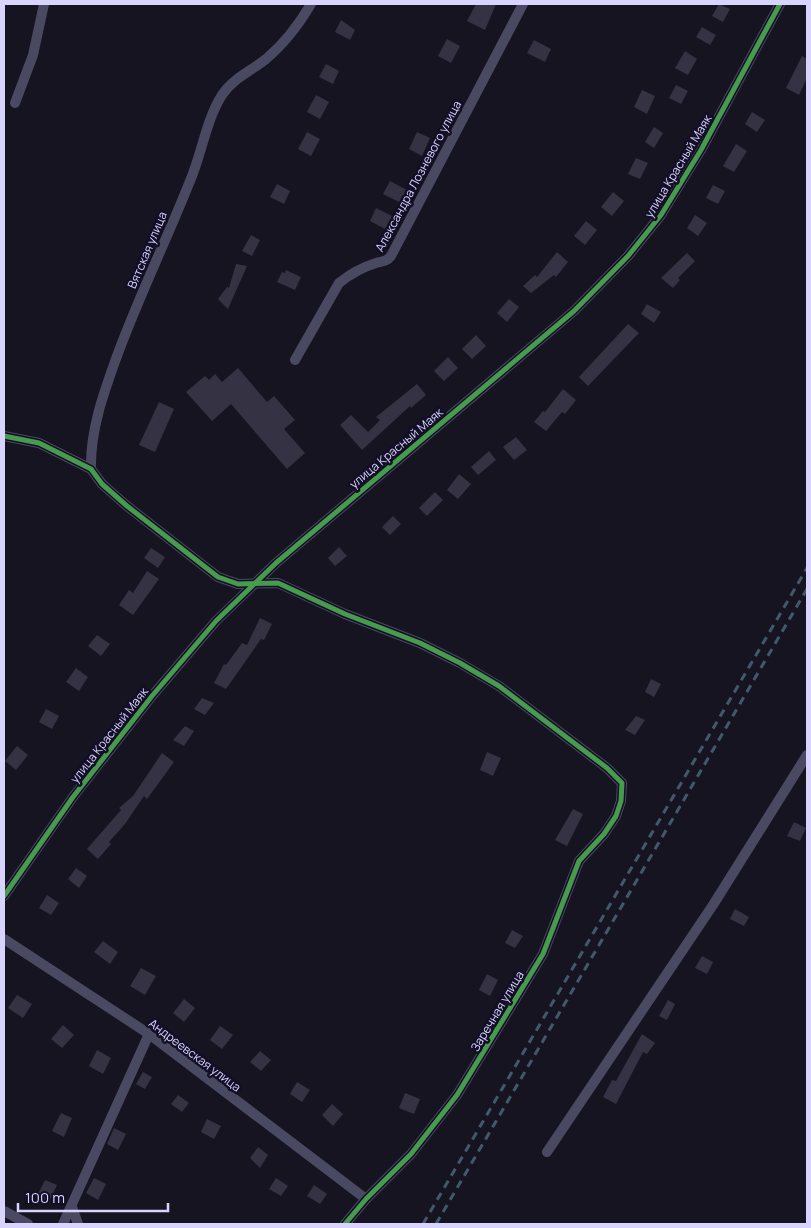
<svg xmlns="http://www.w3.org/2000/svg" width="811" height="1228" font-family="Manrope,sans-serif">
<rect width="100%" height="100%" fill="#161421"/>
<!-- building -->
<g fill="#343243">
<polygon points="476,4 496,4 485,30 467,21"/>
<polygon points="719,4 730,9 723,22 712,16"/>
<polygon points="341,20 355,30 350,40 335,32"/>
<polygon points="702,27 716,35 710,45 696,37"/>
<polygon points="447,39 460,46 451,63 438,56"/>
<polygon points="534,40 551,49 545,62 527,53"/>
<polygon points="685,51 697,59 688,75 675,68"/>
<polygon points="802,56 807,59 807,78 799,95 786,88"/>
<polygon points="326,64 339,71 333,84 319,77"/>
<polygon points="676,85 688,91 681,104 669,98"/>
<polygon points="642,90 655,96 647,114 634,107"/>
<polygon points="316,95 329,102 320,119 307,112"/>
<polygon points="752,112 765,120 757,132 745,124"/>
<polygon points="654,127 663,133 654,148 645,142"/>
<polygon points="307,132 320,139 311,156 298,149"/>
<polygon points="417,132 430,138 422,156 409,149"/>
<polygon points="736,144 747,151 734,172 723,166"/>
<polygon points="636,158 648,163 640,179 628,174"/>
<polygon points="390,181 407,190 401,203 383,194"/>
<polygon points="277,184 290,191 284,204 270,197"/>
<polygon points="713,185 725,191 718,204 706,198"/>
<polygon points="613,192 624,201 612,216 601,207"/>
<polygon points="376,208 394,217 387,230 370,221"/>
<polygon points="695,215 707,223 698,236 687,228"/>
<polygon points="586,221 597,230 585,245 574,236"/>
<polygon points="251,235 260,240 252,256 242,251"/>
<polygon points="557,252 568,262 556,277 554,275 531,293 523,286 535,275 537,277"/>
<polygon points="687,253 695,261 678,278 680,280 673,288 661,278"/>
<polygon points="236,264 247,266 228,309 218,299 227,287 229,288"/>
<polygon points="286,270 301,277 295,290 277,282 282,272 285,273"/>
<polygon points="509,299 519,307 507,322 497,313"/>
<polygon points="647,304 661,312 654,323 641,314"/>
<polygon points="628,324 639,333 588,386 579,377"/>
<polygon points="476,335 486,346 472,359 462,349"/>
<polygon points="448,357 458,368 444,381 434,371"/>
<polygon points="238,368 267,402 274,396 295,420 284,429 305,453 287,469 231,404 212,421 186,392 205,376 209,380 215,374 222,382"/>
<polygon points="417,384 426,395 411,408 410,406 362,450 340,425 351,415 368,432 380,420 376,417"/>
<polygon points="563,389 576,400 565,414 562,412 546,431 534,422 543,411 545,412"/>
<polygon points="159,402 174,409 155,452 139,445"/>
<polygon points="516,437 527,450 514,460 503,447"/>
<polygon points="489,451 496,460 478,475 471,467"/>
<polygon points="459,474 471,484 458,499 447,490"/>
<polygon points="435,492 443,500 427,516 419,508"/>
<polygon points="393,516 401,524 390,535 382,527"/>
<polygon points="339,547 347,556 335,566 328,558"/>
<polygon points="151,548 165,557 158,568 144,558"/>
<polygon points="147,571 159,579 133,615 119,605 129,590 133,593"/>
<polygon points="260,618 272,624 264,640 261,639 226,689 214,683 224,664 226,665 242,643 247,645"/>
<polygon points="97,635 110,644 101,656 88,646"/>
<polygon points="76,668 88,677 79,691 66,682"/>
<polygon points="651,679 661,684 654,697 645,692"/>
<polygon points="202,698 214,703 205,715 194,709"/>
<polygon points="46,709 59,716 52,729 39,722"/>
<polygon points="636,716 645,720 635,735 625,730"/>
<polygon points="185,726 194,731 184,746 173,740"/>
<polygon points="17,746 28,755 16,770 5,761"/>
<polygon points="487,752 501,758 493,776 480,770"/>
<polygon points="162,753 174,762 147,799 144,796 125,824 109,842 111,844 98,859 87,849 121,810 119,808 133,796"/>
<polygon points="573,809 583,814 567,846 555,840"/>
<polygon points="794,822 806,828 800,841 787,836"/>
<polygon points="76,868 87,876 79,888 68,879"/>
<polygon points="47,895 59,903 51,915 39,908"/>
<polygon points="735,909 749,917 744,926 730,919"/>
<polygon points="512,930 523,936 515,948 505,943"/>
<polygon points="103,941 118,952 110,964 94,952"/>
<polygon points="702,956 713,962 707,974 695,968"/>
<polygon points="141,968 156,976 145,995 130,986"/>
<polygon points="487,974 498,980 490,996 479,990"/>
<polygon points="17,995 32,1004 23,1018 8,1008"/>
<polygon points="184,999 195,1008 184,1022 173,1013"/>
<polygon points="668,1000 675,1004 667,1020 659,1016"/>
<polygon points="63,1025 74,1035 62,1048 51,1039"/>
<polygon points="220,1026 233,1035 222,1049 210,1040"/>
<polygon points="642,1034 655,1043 647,1054 643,1052 616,1104 603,1097 612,1080 616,1081"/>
<polygon points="97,1050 111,1058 103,1074 89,1066"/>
<polygon points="260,1051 271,1060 261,1071 250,1062"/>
<polygon points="143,1072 152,1077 145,1089 136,1084"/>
<polygon points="297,1082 310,1090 302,1102 290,1094"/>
<polygon points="405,1093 420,1099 414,1114 399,1108"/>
<polygon points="178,1095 189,1103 182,1112 171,1104"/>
<polygon points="332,1104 343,1114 333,1126 322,1115"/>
<polygon points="61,1113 72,1118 64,1137 52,1131"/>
<polygon points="207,1119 221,1126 214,1139 201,1132"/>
<polygon points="114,1128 126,1134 118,1150 107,1144"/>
<polygon points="258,1147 268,1155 260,1168 250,1158"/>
<polygon points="94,1178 106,1184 98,1200 86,1193"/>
<polygon points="276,1178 288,1186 281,1196 269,1189"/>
<polygon points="45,1180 57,1185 48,1204 36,1198"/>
<polygon points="314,1185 327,1194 320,1204 307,1196"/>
</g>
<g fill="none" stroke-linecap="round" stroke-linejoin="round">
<!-- minor -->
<g stroke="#4a4962" stroke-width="10">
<polyline points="15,103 33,55 44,4"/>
<path d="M295,360L339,283C349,275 363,267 376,263C383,261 386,262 391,256L523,4"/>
<polyline points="4,436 39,443 91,469 102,484 127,506 218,577 238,584 278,583 345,614 420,643 460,663 499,686 607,768 622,783 621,801 616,816 604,834 579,861 543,954 457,1095 411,1154 366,1199 345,1224"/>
<path d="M91,469C90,430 104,392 117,356C139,296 167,239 190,181C202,153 206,120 222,95C232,79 251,71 266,59C285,43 298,26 311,4"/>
<polyline points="4,896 73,797 152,696 216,621 276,563 574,311 628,256 661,215 701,150 780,4"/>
<polyline points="4,939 149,1034 366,1199"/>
<polyline points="547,1152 713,905 807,755"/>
<polyline points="72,1207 78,1224"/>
<polyline points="4,1211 28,1224"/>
<polyline points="63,1224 149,1034"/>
</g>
<!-- rail -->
<g stroke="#43596b" stroke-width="3" stroke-dasharray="8 6" stroke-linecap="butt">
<polyline points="423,1224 807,568"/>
<polyline points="436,1224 807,589"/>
</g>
<!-- cycleway casing -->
<g stroke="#130f26" stroke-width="8">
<g id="cycleway">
<polyline points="4,436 39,443 91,469 102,484 127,506 218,577 238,584 278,583 345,614 420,643 460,663 499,686 607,768 622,783 621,801 616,816 604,834 579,861 543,954 457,1095 411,1154 366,1199 345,1224"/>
<polyline points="4,896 73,797 152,696 216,621 276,563 574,311 628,256 661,215 701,150 780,4"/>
</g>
</g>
<!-- cycleway -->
<use href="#cycleway" stroke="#469c4c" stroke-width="5"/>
</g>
<g text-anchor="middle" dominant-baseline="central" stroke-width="5" stroke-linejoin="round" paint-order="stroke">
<!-- street labels -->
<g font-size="12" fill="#d9d4ff" stroke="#130f26">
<text transform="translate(678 166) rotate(-59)">улица Красный Маяк</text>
<text transform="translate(418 176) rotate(-62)">Александра Лозневого улица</text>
<text transform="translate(147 250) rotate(-67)">Вятская улица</text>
<text transform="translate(396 448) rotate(-40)">улица Красный Маяк</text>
<text transform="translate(109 735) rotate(-52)">улица Красный Маяк</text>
<text transform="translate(497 1011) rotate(-59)">Заречная улица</text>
<text transform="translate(195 1055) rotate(37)">Андреевская улица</text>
</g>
</g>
<!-- border -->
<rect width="811" height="1228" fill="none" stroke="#d9d4ff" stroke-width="10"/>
<!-- scale -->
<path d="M18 1203v8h150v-8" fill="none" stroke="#d9d4ff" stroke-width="2.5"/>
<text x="25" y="1203" font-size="15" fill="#d9d4ff" stroke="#130f26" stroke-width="4" paint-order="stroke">100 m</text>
</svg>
